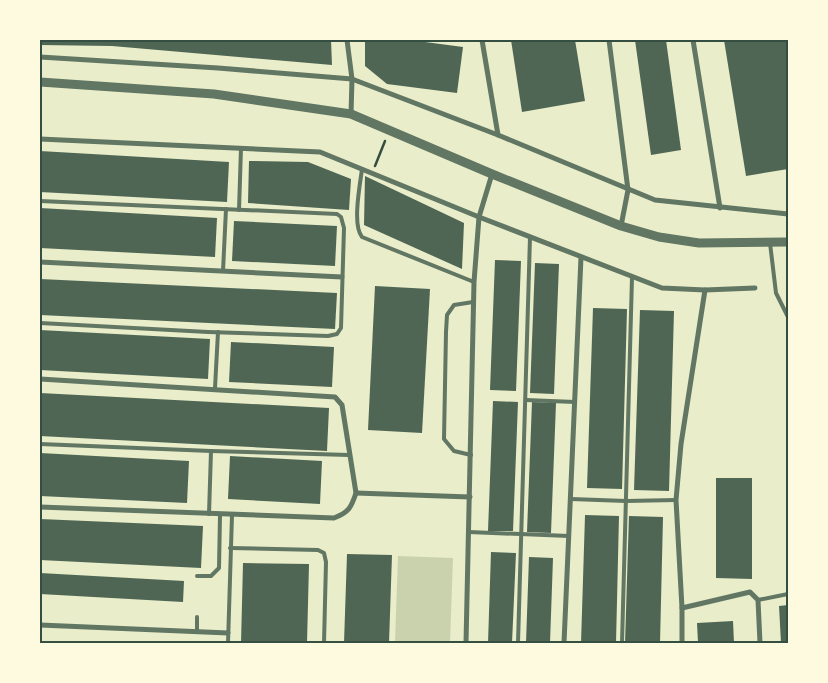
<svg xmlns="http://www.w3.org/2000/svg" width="828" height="683" font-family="'Titillium Web',sans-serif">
<rect width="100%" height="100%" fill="#e9edc9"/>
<!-- green -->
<polygon fill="#cad2ad" points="398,556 453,558 450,643 395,643"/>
<!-- building -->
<g fill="#4f6655">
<polygon points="40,40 331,40 332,65 112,46 40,45"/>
<polygon points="365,40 410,40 463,47 457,93 387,84 365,66"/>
<polygon points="511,40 575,40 585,101 522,112"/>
<polygon points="635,40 666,40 681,150 651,155"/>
<polygon points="724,40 788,40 788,169 746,176"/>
<polygon points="40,151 229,162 227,202 40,192"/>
<polygon points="249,161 308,162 351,179 349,210 248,203"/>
<polygon points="365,176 464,223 462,269 364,225"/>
<polygon points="40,208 217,218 215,257 40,248"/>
<polygon points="234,221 337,226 335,266 232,261"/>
<polygon points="495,260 521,261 516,391 490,390"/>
<polygon points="535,263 559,264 554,394 530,393"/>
<polygon points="40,279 337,293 335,329 40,315"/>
<polygon points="375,286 430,289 422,433 368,430"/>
<polygon points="593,308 627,309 622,489 587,488"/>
<polygon points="640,310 674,311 669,491 634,490"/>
<polygon points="40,330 210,339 208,379 40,370"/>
<polygon points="231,342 334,347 332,387 229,382"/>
<polygon points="40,393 329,408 327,451 40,436"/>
<polygon points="493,401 518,402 513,531 488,531"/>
<polygon points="532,402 556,403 551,533 527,532"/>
<polygon points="40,453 189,461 187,503 40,496"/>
<polygon points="230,456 322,461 320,504 228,499"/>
<polygon points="716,478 752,478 752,579 716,578"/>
<polygon points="585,515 619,516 616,643 581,643"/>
<polygon points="629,516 663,517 660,643 625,643"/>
<polygon points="40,519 203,526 201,568 40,560"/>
<polygon points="491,552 516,553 512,643 488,643"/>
<polygon points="347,554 392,555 389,643 344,643"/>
<polygon points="529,557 553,558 550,643 526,643"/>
<polygon points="243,563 309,564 307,643 241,643"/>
<polygon points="40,573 184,581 183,602 40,594"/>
<polygon points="788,605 788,643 781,643 779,606"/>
<polygon points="733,621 734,643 698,643 697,623"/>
</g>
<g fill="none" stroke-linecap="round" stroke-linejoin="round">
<!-- path -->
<polyline stroke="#344e41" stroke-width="2.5" points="375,166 385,141"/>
<!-- service -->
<g stroke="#617663" stroke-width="4">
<path d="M362,169C360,185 352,225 362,237L474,282"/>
<polyline points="40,201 337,214 341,217 344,228 341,328 337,334 328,336 208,332 40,323"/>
<polyline points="239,210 241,148"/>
<polyline points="770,243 776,293 788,317"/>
<polyline points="223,271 226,209"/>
<polyline points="215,388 218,332"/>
<polyline points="526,400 575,402"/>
<polyline points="40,444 211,451 349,455"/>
<polyline points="471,455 454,451 444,439 446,332 447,315 454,305 473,302"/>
<polyline points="571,499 626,501 676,500"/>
<polyline points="209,514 211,451"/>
<polyline points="469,532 569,536"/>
<polyline points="230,548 318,550 324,553 326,562 324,643"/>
<polyline points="197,576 211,576 219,568 220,515"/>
<polyline points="758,600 788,594"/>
<polyline points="197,632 197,617"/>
<polyline points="228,643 232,515"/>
<polyline points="518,643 530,237"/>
<polyline points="622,643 632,277"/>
</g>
<!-- minor -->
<g stroke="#617663" stroke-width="5">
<polyline points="347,40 352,79 351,114"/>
<polyline points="482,40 498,135"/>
<polyline points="609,40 628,190 621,226"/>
<polyline points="693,40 720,208"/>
<polyline points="40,57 218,68 352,79 498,135 655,200 788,214"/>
<polyline points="40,139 320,152 479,217 662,288 705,290 755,288"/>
<polyline points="40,262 342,277"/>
<path d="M40,379L335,397L342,405L356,493C351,508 349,512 334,518L40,507"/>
<polyline points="356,493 470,497"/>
<polyline points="682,608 750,592 758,600 760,643"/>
<polyline points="40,625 228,633"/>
<polyline points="466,643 474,282 479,217 492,174"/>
<polyline points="564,643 581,257"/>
<polyline points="682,643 682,608 676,500 681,444 705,290"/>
</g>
<!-- tertiary -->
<polyline stroke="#617663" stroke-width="9" points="40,82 214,94 351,114 492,174 621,226 659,237 699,243 788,242"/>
</g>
<!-- border -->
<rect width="828" height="683" fill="none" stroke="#fefae0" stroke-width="82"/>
<rect x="41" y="41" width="746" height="601" fill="none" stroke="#344e41" stroke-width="2"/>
</svg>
